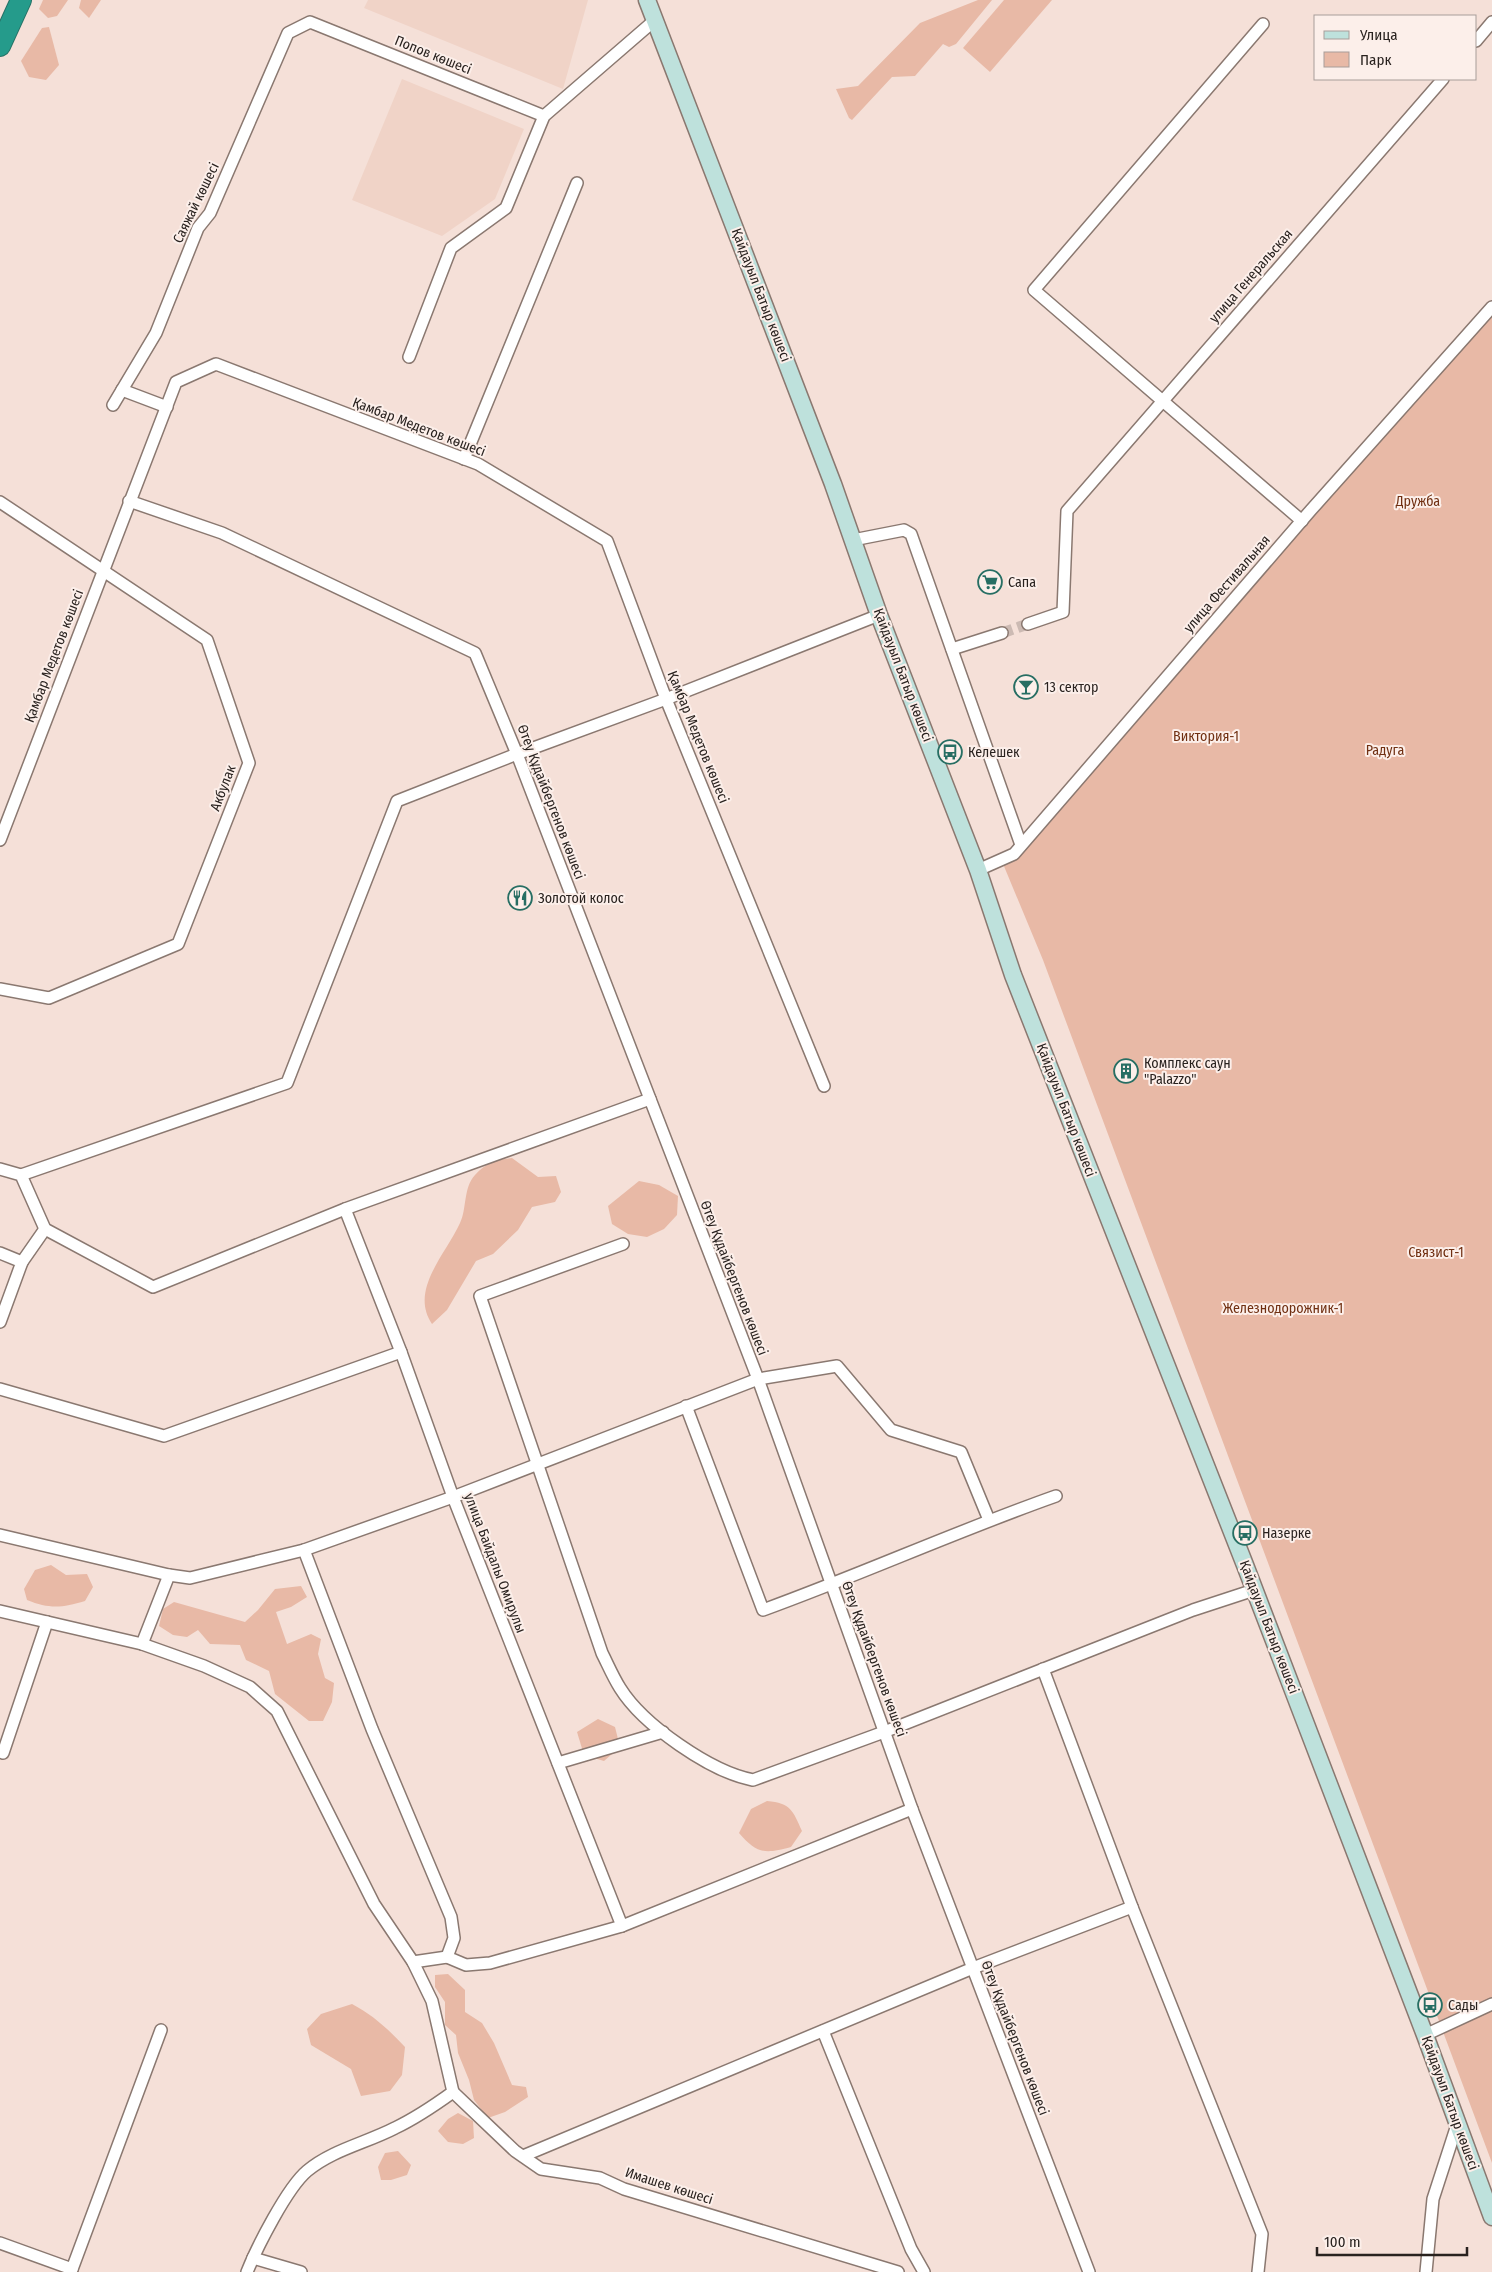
<svg xmlns="http://www.w3.org/2000/svg" width="1492" height="2272" font-family="'Fira Sans Condensed',sans-serif">
<rect width="100%" height="100%" fill="#f5e0d8"/>
<!-- built -->
<g fill="#f0d3c7">
<polygon points="368,0 588,0 563,89 364,8"/>
<polygon points="402,79 524,129 495,199 442,236 352,200"/>
</g>
<!-- green -->
<g fill="#e8b9a6">
<polygon points="43,0 68,0 57,16 48,18 39,9"/>
<polygon points="81,0 101,0 89,18 79,8"/>
<polygon points="978,0 992,0 956,44 949,47 943,44 915,76 892,77 852,120 849,118 836,89 858,86 920,23"/>
<polygon points="1004,0 1052,0 990,72 963,48"/>
<polygon points="49,27 59,65 46,80 29,77 21,61 42,28"/>
<polygon points="1492,310 1492,2163 1043,960 1001,859 1014,854"/>
<path d="M512,1158L538,1177L556,1176L561,1192L555,1202L532,1207L518,1230L493,1254L476,1261L447,1310L432,1324C409,1290 446,1254 460,1223C467,1209 463,1188 475,1175C486,1163 495,1160 512,1158Z"/>
<polygon points="639,1181 659,1185 678,1196 677,1215 664,1229 647,1237 628,1234 612,1224 608,1206"/>
<path d="M51,1565L66,1575L87,1574L93,1587L85,1601C62,1608 49,1609 27,1600L24,1589L35,1570Z"/>
<polygon points="301,1586 307,1597 291,1607 276,1612 287,1644 311,1634 321,1639 318,1654 325,1678 334,1683 332,1702 323,1721 309,1721 275,1694 269,1671 246,1660 240,1645 210,1644 198,1630 187,1637 173,1635 159,1626 163,1609 174,1602 245,1622 258,1610 275,1589"/>
<polygon points="598,1719 615,1727 620,1747 604,1761 584,1755 577,1732"/>
<path d="M767,1801C791,1803 793,1811 802,1831L791,1847C765,1854 757,1854 739,1833L751,1809Z"/>
<polygon points="448,1974 465,1990 465,2012 482,2023 494,2043 512,2085 526,2087 528,2097 505,2112 488,2118 474,2100 469,2080 458,2053 456,2035 445,2025 445,2002 435,1987 435,1975"/>
<path d="M352,2004C373,2015 388,2029 405,2047L402,2075L390,2091L361,2096L351,2069L311,2045L307,2029L321,2014Z"/>
<polygon points="458,2113 473,2121 474,2138 463,2144 448,2142 438,2131 448,2119"/>
<polygon points="398,2151 411,2165 407,2175 391,2180 381,2180 378,2167 385,2153"/>
</g>
<g fill="none" stroke-linecap="round" stroke-linejoin="round">
<!-- street-tunnel -->
<polyline stroke="#ccbab3" stroke-width="11" stroke-dasharray="11 5.5" stroke-linecap="butt" points="1002,633 1028,624"/>
<!-- street casing -->
<g stroke="#8a7870" stroke-width="14">
<g id="street">
<polyline points="1263,24 1034,290 1302,521"/>
<polyline points="1476,41 1492,22"/>
<polyline points="409,357 451,248 506,208 544,116 655,20"/>
<polyline points="122,390 167,407"/>
<polyline points="113,405 156,333 198,228 210,213 288,33 310,22 544,116"/>
<polyline points="464,459 577,183"/>
<polyline points="129,501 222,533 475,653 517,754 758,1379 912,1809 1089,2272"/>
<polyline points="0,502 207,640 249,763 178,944 49,998 0,989"/>
<polyline points="853,540 904,530 911,534 1021,845"/>
<polyline points="1028,624 1063,612 1067,511 1443,79"/>
<polyline points="952,649 1002,633"/>
<polyline points="0,840 176,382 216,364 478,464 607,541 666,699 824,1086"/>
<polyline points="978,870 1014,854 1311,510 1492,307"/>
<polyline points="0,1169 21,1175 45,1229 153,1287 345,1209 650,1099"/>
<polyline points="21,1175 287,1083 397,801 517,754 666,699 879,615"/>
<polyline points="345,1209 401,1352 453,1497 622,1926"/>
<path d="M623,1244L480,1296L602,1653C608,1665 613,1677 620,1688C643,1725 711,1772 753,1780L884,1732L1193,1610L1254,1590"/>
<polyline points="0,1253 22,1262 0,1322"/>
<polyline points="22,1262 45,1229"/>
<polyline points="0,1389 164,1436 401,1352"/>
<path d="M686,1406L763,1610C862,1574 957,1531 1056,1496"/>
<polyline points="0,1535 169,1575 190,1578 304,1550"/>
<path d="M0,1611L142,1644L204,1666L250,1687L277,1711L374,1904L413,1962L432,2001L453,2092C435,2105 416,2118 395,2128C366,2143 332,2150 307,2171C287,2188 257,2247 247,2272"/>
<polyline points="142,1644 169,1575"/>
<polyline points="1043,1669 1132,1907 1262,2234 1258,2272"/>
<polyline points="3,1753 47,1622"/>
<polyline points="558,1763 663,1732"/>
<polyline points="912,1809 622,1926 490,1963 466,1965 447,1957 454,1938 451,1917 372,1729 304,1550 453,1497 758,1379 837,1366 891,1430 961,1452 989,1520"/>
<polyline points="413,1962 447,1957"/>
<polyline points="823,2031 911,2249 924,2272"/>
<polyline points="1425,2035 1492,2004"/>
<polyline points="453,2092 515,2151 541,2169 600,2178 624,2189 898,2272"/>
<polyline points="523,2156 973,1968 1132,1907"/>
<polyline points="0,2243 72,2269"/>
<polyline points="253,2258 301,2272"/>
<polyline points="71,2272 161,2030"/>
<polyline points="1426,2272 1433,2199 1457,2125"/>
</g>
</g>
<!-- secondary casing -->
<g stroke="#8a7870" stroke-width="19">
<polyline id="secondary" points="647,0 833,484 879,615 978,870 1013,975 1245,1565 1425,2035 1492,2217"/>
</g>
<!-- highway casing -->
<g stroke="#267165" stroke-width="22">
<polyline id="highway" points="0,46 21,0"/>
</g>
<!-- street -->
<use href="#street" stroke="#fff" stroke-width="11"/>
<!-- secondary -->
<use href="#secondary" stroke="#bee1dc" stroke-width="16"/>
<!-- highway -->
<use href="#highway" stroke="#259b8b" stroke-width="20"/>
</g>
<!-- icons -->
<defs>
<g id="supermarket-ring" transform="scale(1.25)"><circle r="9.5" fill="#fcefea" stroke="#276e63" stroke-width="1.5"/><path d="M-6-5.5h2.5l.6 2H6L4.5 2H-2.5L-4.4-4H-6ZM-1.5 3.2a1.3 1.3 0 1 0 .1 0ZM3 3.2a1.3 1.3 0 1 0 .1 0Z" fill="#276e63"/></g>
<g id="bar-ring" transform="scale(1.25)"><circle r="9.5" fill="#fcefea" stroke="#276e63" stroke-width="1.5"/><path d="M-6-5H6L.8 .8V4.5H3.5V6h-7V4.5H-.8V.8Z" fill="#276e63"/></g>
<g id="bus-ring" transform="scale(1.25)"><circle r="9.5" fill="#fcefea" stroke="#276e63" stroke-width="1.5"/><path d="M-5-6H5V4H4V6H2V4H-2V6H-4V4H-5ZM-3.5-4V0h7V-4ZM-3.5 1.2v1.5H-2V1.2ZM2 1.2v1.5H3.5V1.2Z" fill="#276e63"/></g>
<g id="restaurant-ring" transform="scale(1.25)"><circle r="9.5" fill="#fcefea" stroke="#276e63" stroke-width="1.5"/><path d="M-5-6h1v4h1v-4h1v4h1v-4h1v5L-1.5 .5V6h-2V.5L-5-1ZM5-6V6H3V1.5H1.5Q1.5-4 5-6Z" fill="#276e63"/></g>
<g id="building-ring" transform="scale(1.25)"><circle r="9.5" fill="#fcefea" stroke="#276e63" stroke-width="1.5"/><path d="M-4-6H4V6H1V3H-1V6H-4ZM-2.5-4.3h1.7v1.8h-1.7ZM.8-4.3h1.7v1.8H.8ZM-2.5-1h1.7V.8h-1.7ZM.8-1h1.7V.8H.8Z" fill="#276e63"/></g>
</defs>
<g fill-rule="evenodd">
<use href="#supermarket-ring" x="990" y="582"/>
<use href="#bar-ring" x="1026" y="687"/>
<use href="#bus-ring" x="950" y="752"/>
<use href="#restaurant-ring" x="520" y="898"/>
<use href="#building-ring" x="1126" y="1071"/>
<use href="#bus-ring" x="1245" y="1533"/>
<use href="#bus-ring" x="1430" y="2005"/>
</g>
<g text-anchor="middle" dominant-baseline="central" stroke-width="4" stroke-linejoin="round" paint-order="stroke">
<!-- street labels -->
<g font-size="14" fill="#29221f" stroke="#fcefea">
<text transform="translate(433 55) rotate(22)">Попов көшесі</text>
<text transform="translate(196 203) rotate(-64)">Саяжай көшесі</text>
<text transform="translate(1251 276) rotate(-49)">улица Генеральская</text>
<text transform="translate(761 295) rotate(69)">Қайдауыл Батыр көшесі</text>
<text transform="translate(419 427) rotate(21)">Қамбар Медетов көшесі</text>
<text transform="translate(1227 584) rotate(-49)">улица Фестивальная</text>
<text transform="translate(54 656) rotate(-69)">Қамбар Медетов көшесі</text>
<text transform="translate(903 675) rotate(69)">Қайдауыл Батыр көшесі</text>
<text transform="translate(698 737) rotate(68)">Қамбар Медетов көшесі</text>
<text transform="translate(223 788) rotate(-69)">Акбулак</text>
<text transform="translate(551 802) rotate(69)">Өтеу Құдайбергенов көшесі</text>
<text transform="translate(1066 1110) rotate(69)">Қайдауыл Батыр көшесі</text>
<text transform="translate(734 1278) rotate(69)">Өтеу Құдайбергенов көшесі</text>
<text transform="translate(495 1563) rotate(69)">улица Байдалы Омирулы</text>
<text transform="translate(1269 1627) rotate(69)">Қайдауыл Батыр көшесі</text>
<text transform="translate(874 1659) rotate(70)">Өтеу Құдайбергенов көшесі</text>
<text transform="translate(1015 2038) rotate(69)">Өтеу Құдайбергенов көшесі</text>
<text transform="translate(1450 2103) rotate(70)">Қайдауыл Батыр көшесі</text>
<text transform="translate(669 2186) rotate(18)">Имашев көшесі</text>
</g>
<!-- park labels -->
<g font-size="14" fill="#702f11" stroke="#fcefea">
<text x="1418" y="501">Дружба</text>
<text x="1206" y="736">Виктория-1</text>
<text x="1385" y="750">Радуга</text>
<text x="1436" y="1252">Связист-1</text>
<text x="1283" y="1308">Железнодорожник-1</text>
</g>
<!-- poi labels -->
<g font-size="14" fill="#29221f" stroke="#fcefea" text-anchor="start">
<text x="1008" y="582">Сапа</text>
<text x="1044" y="687">13 сектор</text>
<text x="968" y="752">Келешек</text>
<text x="538" y="898">Золотой колос</text>
<text x="1144" y="1063">Комплекс саун<tspan x="1144" dy="16">"Palazzo"</tspan></text>
<text x="1262" y="1533">Назерке</text>
<text x="1448" y="2005">Сады</text>
</g>
</g>
<!-- legend -->
<rect x="1314" y="15" width="162" height="65" fill="#fcefea" stroke="#a89d99"/>
<rect x="1324" y="31" width="25" height="8" fill="#bee1dc" stroke="#a89d99"/>
<text x="1360" y="40" font-size="15" fill="#29221f">Улица</text>
<rect x="1324" y="52" width="25" height="15" fill="#e8b9a6" stroke="#a89d99"/>
<text x="1360" y="65" font-size="15" fill="#29221f">Парк</text>
<!-- scale -->
<path d="M1317 2247v8h150v-8" fill="none" stroke="#29221f" stroke-width="2.5"/>
<text x="1324" y="2247" font-size="15" fill="#29221f" stroke="#fcefea" stroke-width="4" paint-order="stroke">100 m</text>
</svg>
